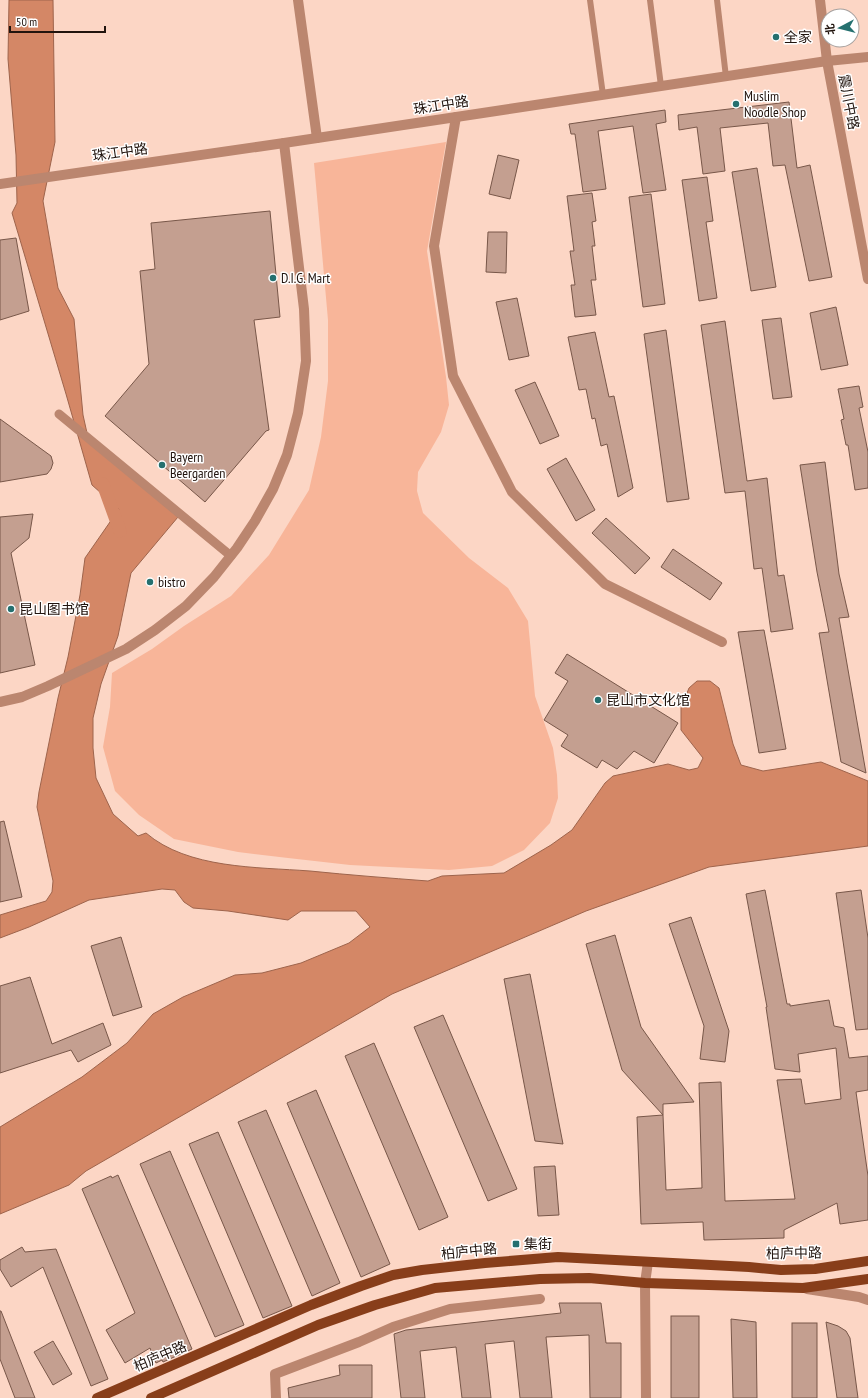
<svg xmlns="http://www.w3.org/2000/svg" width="868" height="1398" font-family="'PT Sans Narrow','Noto Sans SC',sans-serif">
<rect width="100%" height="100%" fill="#fcd6c5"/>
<!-- green -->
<polygon fill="#f8b599" points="446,142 427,251 446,377 449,405 441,432 418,472 417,491 423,513 469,558 508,588 528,621 535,696 553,748 557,775 558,798 550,823 524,850 492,866 449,870 350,865 288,858 238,852 174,839 139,815 115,791 103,747 110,707 112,673 152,649 184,626 231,596 269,555 309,490 321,437 328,381 328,320 314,163"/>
<!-- water -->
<path fill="#d48766" stroke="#9e644c" d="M9,0H53L55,142L43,201L58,288L74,319L83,415L89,442L178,517L131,573L118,636L101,684L93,718V748L96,778L113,814L138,836L146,833C188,869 257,867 310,871C349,875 389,878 428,881L442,876L504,873L551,845L572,830L605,783L613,776L668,764L689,770L698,768L703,758L681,730V708L689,688L697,681H710L719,688L733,744L741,765L763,771L821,762L868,781V846L709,867L586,911L392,994L86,1171L69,1185L0,1214V1127L82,1077L127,1043L153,1014L183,997L235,975L262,973L301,963L349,943L370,927L356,911H301L288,920L228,911L193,908L184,902L175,890L162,889L89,900L29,927L0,938V915L46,901L52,892L53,881L37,807L39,792L58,698L68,657L80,595L85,558L119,509L92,485L66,394L12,213L17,203L16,155L8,59Z"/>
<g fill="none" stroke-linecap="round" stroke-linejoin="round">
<!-- canal -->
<polyline stroke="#d48766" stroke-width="13" points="103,484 120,531"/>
</g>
<!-- building -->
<g fill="#c49f90" stroke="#785749">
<polygon points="789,102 797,168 810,165 832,277 809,281 785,165 773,166 768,123 720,128 725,171 703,174 697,127 679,130 678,115"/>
<polygon points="665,110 666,122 656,124 666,190 643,193 633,126 598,131 606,189 583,192 575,134 571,134 569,124"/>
<polygon points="498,155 519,160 510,199 489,194"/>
<polygon points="757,168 776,287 751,291 732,172"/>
<polygon points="707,177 713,221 706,222 717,298 699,301 682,180"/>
<polygon points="592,193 596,221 592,222 595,246 592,246 596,280 591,280 596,315 575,317 571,285 575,285 570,251 574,251 567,196"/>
<polygon points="651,194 665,304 643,307 629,197"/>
<polygon points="270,211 280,317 254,320 269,430 266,431 205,502 105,416 149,364 140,271 155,269 151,223"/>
<polygon points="488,232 507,232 506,273 486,272"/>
<polygon points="16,238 29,311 0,320 0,240"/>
<polygon points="517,298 529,356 509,360 496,302"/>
<polygon points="836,307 848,365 821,370 810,313"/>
<polygon points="781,318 792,397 773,399 762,320"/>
<polygon points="725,321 747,481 767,478 778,576 784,575 793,629 771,632 762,568 754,569 745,491 725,493 701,325"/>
<polygon points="666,330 689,499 667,502 644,334"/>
<polygon points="595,332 609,397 614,396 633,488 618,497 607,444 601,446 595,418 592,419 586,389 579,390 568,337"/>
<polygon points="535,382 559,436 540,444 515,390"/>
<polygon points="859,386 863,407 859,408 868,452 868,488 855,490 848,445 846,445 841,420 844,419 838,389"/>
<polygon points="0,419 51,456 53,463 51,469 47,474 0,482"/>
<polygon points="566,458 595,510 576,521 547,469"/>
<polygon points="825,462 839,574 849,617 839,618 866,773 841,762 819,633 829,632 817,572 800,465"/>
<polygon points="33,514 29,538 11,553 35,665 0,673 0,517"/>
<polygon points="606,518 650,558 635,574 592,533"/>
<polygon points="673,549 722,583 710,600 661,567"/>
<polygon points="764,630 786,749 759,753 738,632"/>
<polygon points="567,654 678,723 654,763 634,751 617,769 602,760 597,768 561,746 568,735 544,720 568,681 555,673"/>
<polygon points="4,821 22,897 0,902 0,822"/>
<polygon points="765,890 787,1004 790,1004 790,1006 829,1000 834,1026 844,1028 849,1058 868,1056 868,1090 856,1092 868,1176 868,1220 840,1224 837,1203 784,1230 784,1238 704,1240 703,1222 641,1224 637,1117 663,1115 666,1190 702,1188 699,1083 721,1082 725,1201 795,1199 777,1080 801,1079 805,1104 841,1099 836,1048 798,1054 800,1072 775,1069 766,1007 767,1007 746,894"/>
<polygon points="861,890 868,938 868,1029 856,1030 836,893"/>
<polygon points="691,917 729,1031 725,1062 700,1059 704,1026 669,924"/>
<polygon points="615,935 641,1027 694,1102 663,1104 663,1115 622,1070 586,944"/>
<polygon points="121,937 142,1007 113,1016 91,946"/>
<polygon points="530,974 563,1144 535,1141 504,979"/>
<polygon points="30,977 52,1044 103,1023 111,1045 78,1062 71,1050 0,1073 0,986"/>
<polygon points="443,1015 517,1189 488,1201 414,1027"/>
<polygon points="374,1043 448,1217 419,1230 345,1056"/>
<polygon points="316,1090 390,1264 361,1277 287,1103"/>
<polygon points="266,1110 340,1283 312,1296 238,1122"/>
<polygon points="218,1132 292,1306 263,1318 189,1144"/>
<polygon points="170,1151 244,1325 215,1337 140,1164"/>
<polygon points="555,1166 559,1215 538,1216 534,1167"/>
<polygon points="118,1175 192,1349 163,1362 162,1360 156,1363 150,1348 125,1363 106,1330 135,1313 82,1189 111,1176 112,1178"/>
<polygon points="22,1247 25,1252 56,1249 108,1379 91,1386 43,1267 11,1287 0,1269 0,1260"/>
<polygon points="559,1303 601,1303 606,1343 621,1343 621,1398 590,1398 589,1335 546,1337 552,1398 520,1398 514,1341 485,1344 491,1398 462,1398 456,1347 420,1351 425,1398 401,1398 394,1334 406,1330 561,1313"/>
<polygon points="0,1311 1,1311 35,1398 15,1398 0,1359"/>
<rect x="671" y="1316" width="28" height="82"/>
<polygon points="731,1319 756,1322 757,1398 733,1398"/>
<polygon points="826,1322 838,1326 846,1331 850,1338 858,1398 837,1398"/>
<rect x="792" y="1323" width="25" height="75"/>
<polygon points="53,1341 72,1374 53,1385 34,1352"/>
<polygon points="339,1365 372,1365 372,1398 289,1398 288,1388 340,1375"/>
</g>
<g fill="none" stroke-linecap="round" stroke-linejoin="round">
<!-- service -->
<g stroke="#bb866f" stroke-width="6">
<polyline points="590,0 603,95"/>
<polyline points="650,0 661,86"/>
<polyline points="717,0 726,77"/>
</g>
<!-- pedestrian -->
<polyline stroke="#bb866f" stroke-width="9" points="59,414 231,556"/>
<!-- minor -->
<g stroke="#bb866f" stroke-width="10">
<polyline points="456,117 434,246 453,376 512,492 605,584 722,642"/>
<polyline points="276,1398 275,1374 359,1342 393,1327 450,1309 540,1299"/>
</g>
<!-- tertiary -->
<g stroke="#bb866f" stroke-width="10">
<polyline points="298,0 317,138"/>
<polyline points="820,0 827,61 868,279"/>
<polyline points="0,184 284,143 827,61 868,57"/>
<polyline points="0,702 22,697 48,686 126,649 155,630 186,606 214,577 237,548 255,521 273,489 287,455 298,413 306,361 304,309 284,143"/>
<polyline points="807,1289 859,1297 868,1300"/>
<polyline points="646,1398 645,1283 648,1262"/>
</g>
<!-- primary -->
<g stroke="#883e1a" stroke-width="10">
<polyline points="97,1398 311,1305 361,1286 393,1275 422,1270 485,1263 558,1257 749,1267 781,1270 815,1269 868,1261"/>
<polyline points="151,1398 318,1325 375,1305 435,1288 540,1279 589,1278 645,1283 803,1288 868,1279"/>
</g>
</g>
<!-- markers -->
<g fill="#25706f" stroke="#fff" stroke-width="1.5">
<circle cx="776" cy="37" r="4"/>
<circle cx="736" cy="104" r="4"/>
<circle cx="273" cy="278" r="4"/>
<circle cx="162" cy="465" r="4"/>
<circle cx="150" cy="582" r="4"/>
<circle cx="11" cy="609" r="4"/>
<circle cx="598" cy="700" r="4"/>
<rect x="512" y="1240" width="8" height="8" rx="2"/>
</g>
<g text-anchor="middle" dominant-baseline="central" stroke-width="3" stroke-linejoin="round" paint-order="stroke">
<!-- poi labels -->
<g font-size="14" fill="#21140e" stroke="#fff" text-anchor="start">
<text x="784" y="37">全家</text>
<text x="744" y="96">Muslim<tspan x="744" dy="16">Noodle Shop</tspan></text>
<text x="281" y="278">D.I.G. Mart</text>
<text x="170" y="457">Bayern<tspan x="170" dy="16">Beergarden</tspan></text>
<text x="158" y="582">bistro</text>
<text x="19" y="609">昆山图书馆</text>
<text x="606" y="700">昆山市文化馆</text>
<text x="524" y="1244">集街</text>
</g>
<!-- street labels -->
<g font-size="14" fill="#21140e" stroke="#fff">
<text transform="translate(849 102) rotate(79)">震川中路</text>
<text transform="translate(441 105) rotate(-9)">珠江中路</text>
<text transform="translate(120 152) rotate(-8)">珠江中路</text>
<text transform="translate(469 1251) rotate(-6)">柏庐中路</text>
<text transform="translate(794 1253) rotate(-1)">柏庐中路</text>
<text transform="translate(160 1356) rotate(-23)">柏庐中路</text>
</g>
</g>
<!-- north arrow -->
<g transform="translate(840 28) rotate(263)"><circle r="19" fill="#ffffff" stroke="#a6a19f"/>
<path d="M0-3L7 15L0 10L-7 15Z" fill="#25706f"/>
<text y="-6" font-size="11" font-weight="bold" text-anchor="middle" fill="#21140e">北</text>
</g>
<!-- scale -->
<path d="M10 26v6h95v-6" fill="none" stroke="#21140e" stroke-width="2"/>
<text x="16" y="26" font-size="12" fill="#21140e" stroke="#ffffff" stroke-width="3" paint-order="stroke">50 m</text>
</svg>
